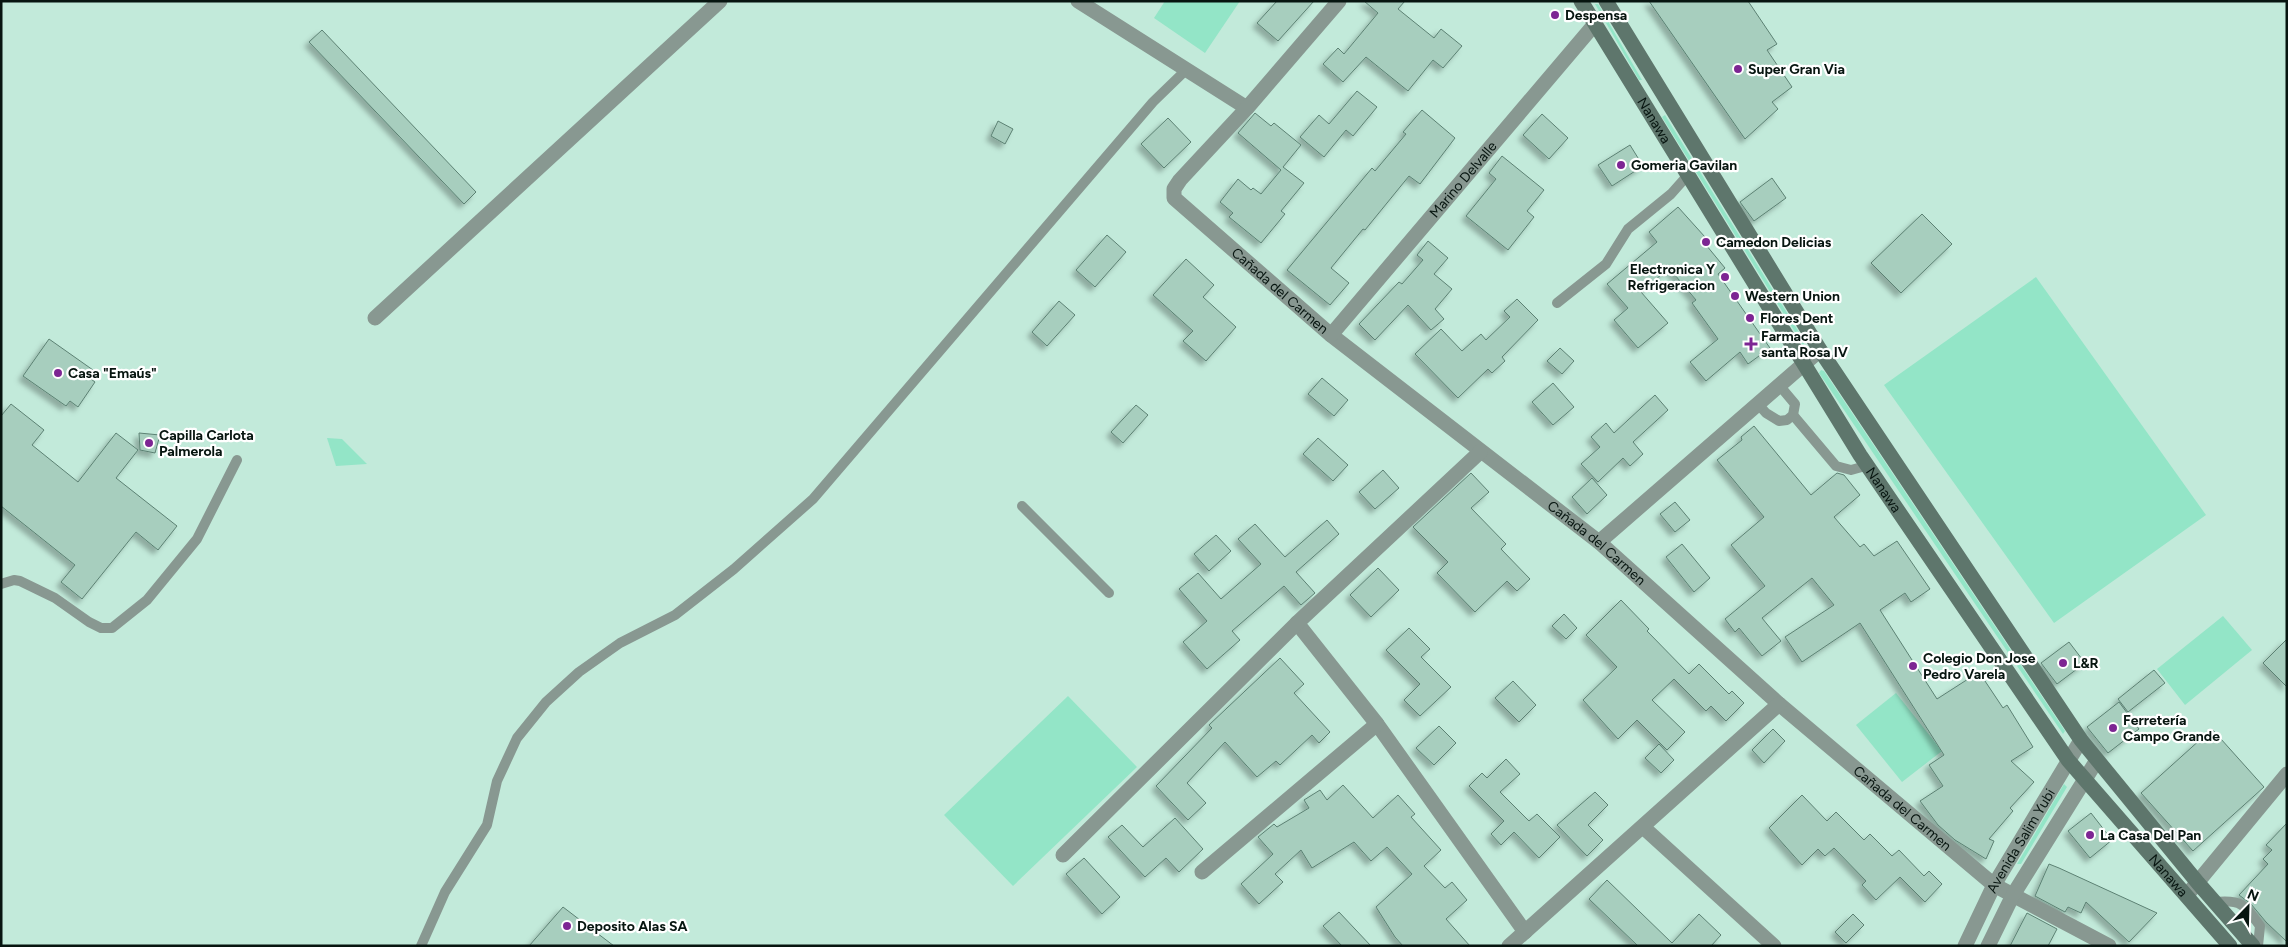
<svg xmlns="http://www.w3.org/2000/svg" width="2288" height="947" font-family="Figtree,sans-serif">
<defs>
<filter id="shadow"><feDropShadow dx="-4.5" dy="4.5" stdDeviation="2.5" flood-color="#0004"/></filter>
</defs>
<rect width="100%" height="100%" fill="#c2eada"/>
<!-- green -->
<g fill="#93e5c7">
<polygon points="1165,1 1240,1 1205,53 1154,18"/>
<polygon points="1595,4 1598,4 1642,80 1639,80"/>
<polygon points="1665,115 1805,342 1803,345 1662,117"/>
<polygon points="2036,277 2206,515 2054,623 1884,385"/>
<polygon points="1821,370 1824,371 2065,731 2063,734 1819,373"/>
<polygon points="327,438 342,439 367,464 336,466"/>
<polygon points="2223,616 2252,650 2185,705 2157,669"/>
<polygon points="1896,693 1942,751 1902,782 1856,725"/>
<polygon points="1068,696 1137,767 1013,886 944,815"/>
<polygon points="2064,784 2067,787 2021,864 2017,864"/>
</g>
<!-- building -->
<g fill="#a7cebe" stroke="#5c8173" filter="url(#shadow)">
<polygon points="1277,1 1314,1 1278,41 1257,23"/>
<polygon points="1364,1 1405,1 1398,9 1434,38 1441,29 1462,46 1443,68 1433,60 1408,91 1366,57 1343,82 1323,64 1338,48 1344,54 1378,13"/>
<polygon points="1649,1 1748,1 1777,44 1767,50 1792,87 1772,102 1778,109 1745,139"/>
<polygon points="322,30 476,192 464,204 309,42"/>
<polygon points="1357,91 1377,107 1353,136 1346,130 1324,157 1300,137 1319,115 1329,124"/>
<polygon points="1422,110 1455,138 1420,184 1409,176 1365,230 1363,229 1331,268 1349,283 1330,305 1287,270 1372,168 1375,171 1406,134 1403,132"/>
<polygon points="1255,113 1271,126 1274,123 1301,145 1283,167 1304,183 1281,211 1285,214 1261,243 1229,217 1233,213 1220,202 1238,179 1251,190 1253,188 1261,194 1281,170 1238,133"/>
<polygon points="1542,114 1568,138 1549,159 1523,135"/>
<polygon points="1168,118 1191,142 1164,168 1141,144"/>
<polygon points="998,121 1013,129 1005,144 991,136"/>
<polygon points="1630,145 1643,166 1612,186 1598,165"/>
<polygon points="1502,156 1544,190 1527,211 1534,217 1508,250 1466,216 1496,179 1489,173"/>
<polygon points="1772,178 1786,198 1754,221 1740,202"/>
<polygon points="1678,207 1705,237 1702,240 1725,268 1718,274 1770,348 1748,364 1740,352 1706,381 1690,362 1718,339 1692,303 1696,300 1669,268 1641,292 1668,323 1638,348 1614,320 1628,308 1607,284 1657,242 1649,232"/>
<polygon points="1922,214 1952,244 1901,293 1871,263"/>
<polygon points="1107,235 1126,252 1095,287 1076,270"/>
<polygon points="1428,241 1448,258 1434,274 1452,289 1435,309 1444,319 1431,330 1408,305 1375,340 1359,324 1399,282 1402,284 1423,260 1417,255"/>
<polygon points="1186,259 1214,285 1203,297 1236,327 1206,361 1183,341 1193,331 1153,295"/>
<polygon points="1517,299 1538,320 1502,357 1505,361 1492,373 1488,369 1458,398 1415,354 1441,329 1462,351 1481,334 1486,340 1510,317 1504,311"/>
<polygon points="1059,301 1075,315 1047,346 1032,332"/>
<polygon points="49,339 93,370 88,377 95,382 78,407 70,401 66,406 23,376"/>
<polygon points="1560,348 1574,361 1562,374 1547,361"/>
<polygon points="1322,378 1348,400 1334,416 1308,394"/>
<polygon points="1553,383 1574,407 1553,425 1532,402"/>
<polygon points="1655,395 1668,410 1633,442 1643,454 1630,466 1623,458 1598,482 1581,464 1600,447 1591,437 1606,423 1614,433"/>
<polygon points="11,404 44,430 32,445 78,482 116,433 138,450 116,478 177,526 158,550 136,532 82,599 61,582 75,565 1,506 1,416"/>
<polygon points="1136,405 1148,415 1123,443 1111,432"/>
<polygon points="1754,426 1811,495 1837,473 1844,475 1860,495 1834,517 1860,547 1864,544 1874,556 1897,541 1930,589 1911,602 1905,593 1880,610 1937,699 1979,672 2003,708 2007,705 2033,747 2011,761 2034,782 2010,808 2013,811 1989,839 1994,841 1986,859 1955,840 1938,825 1920,801 1943,786 1929,765 1944,755 1860,623 1802,662 1785,637 1834,605 1812,578 1762,618 1781,641 1762,656 1739,628 1735,632 1725,619 1765,586 1731,545 1764,517 1717,460 1742,440 1741,437"/>
<polygon points="139,433 160,435 155,453 140,450"/>
<polygon points="1318,438 1348,465 1333,481 1303,454"/>
<polygon points="1383,470 1399,488 1375,509 1359,492"/>
<polygon points="1471,473 1489,492 1471,508 1506,544 1501,549 1530,579 1517,591 1507,581 1475,612 1437,573 1448,562 1413,527"/>
<polygon points="1592,478 1607,495 1587,514 1572,497"/>
<polygon points="1675,502 1690,520 1675,532 1660,514"/>
<polygon points="1327,520 1339,534 1296,572 1315,593 1301,605 1284,586 1232,631 1240,640 1207,669 1183,642 1207,621 1179,589 1198,573 1221,599 1261,564 1238,539 1255,524 1285,557"/>
<polygon points="1216,535 1231,551 1209,571 1194,554"/>
<polygon points="1682,544 1710,578 1694,592 1666,557"/>
<polygon points="1378,568 1399,590 1371,617 1350,595"/>
<polygon points="1621,600 1649,629 1647,631 1689,674 1699,664 1729,694 1732,691 1744,703 1726,721 1711,706 1706,711 1674,679 1652,700 1685,732 1667,750 1637,720 1618,739 1583,700 1617,667 1586,635"/>
<polygon points="1564,614 1577,628 1566,639 1552,626"/>
<polygon points="1409,628 1430,649 1421,657 1451,687 1420,716 1404,700 1420,684 1386,650"/>
<polygon points="2287,639 2287,687 2263,663"/>
<polygon points="2069,642 2085,663 2057,684 2041,663"/>
<polygon points="1280,658 1304,684 1294,693 1330,732 1319,743 1312,735 1280,765 1276,761 1257,777 1225,742 1187,783 1206,803 1188,820 1156,786 1212,728 1209,725"/>
<polygon points="2154,670 2165,683 2128,712 2118,699"/>
<polygon points="1513,681 1536,705 1519,722 1495,698"/>
<polygon points="2119,702 2139,729 2108,753 2087,727"/>
<polygon points="1439,726 1456,743 1434,765 1416,748"/>
<polygon points="1773,729 1785,741 1764,763 1752,750"/>
<polygon points="2212,729 2264,787 2193,851 2141,793"/>
<polygon points="1659,744 1674,760 1661,773 1645,758"/>
<polygon points="1506,759 1520,774 1500,792 1529,821 1537,814 1560,837 1539,858 1514,832 1501,845 1491,834 1504,821 1469,786 1482,773 1487,778"/>
<polygon points="1343,785 1373,818 1398,795 1415,814 1411,817 1441,850 1424,866 1445,888 1452,882 1467,900 1446,919 1470,946 1403,946 1395,937 1376,907 1412,874 1387,847 1371,861 1354,842 1312,868 1301,850 1275,874 1283,882 1259,904 1241,884 1273,854 1258,837 1274,824 1277,827 1309,808 1304,800 1320,790 1327,800"/>
<polygon points="1595,792 1608,805 1588,825 1603,840 1587,856 1557,825"/>
<polygon points="1802,795 1827,821 1836,812 1864,840 1870,834 1892,856 1899,850 1924,876 1929,871 1942,884 1925,902 1900,877 1876,900 1862,885 1866,881 1834,848 1825,856 1818,849 1802,865 1769,828"/>
<polygon points="2091,813 2112,840 2090,858 2068,831"/>
<polygon points="1175,818 1203,849 1179,872 1166,858 1145,877 1108,837 1122,825 1143,847"/>
<polygon points="2287,823 2287,942 2266,922 2251,904 2239,895 2268,864 2263,859 2272,850 2266,845"/>
<polygon points="1084,858 1120,897 1102,914 1066,874"/>
<polygon points="2049,864 2059,868 2157,913 2129,942 2086,902 2081,913 2068,907 2065,912 2035,896"/>
<polygon points="1607,880 1672,943 1699,914 1721,935 1711,946 1638,946 1589,899"/>
<polygon points="563,907 614,946 529,946"/>
<polygon points="1339,912 1371,946 1342,946 1323,926"/>
<polygon points="2027,913 2057,929 2048,946 2010,946"/>
<polygon points="1853,914 1864,925 1846,943 1835,932"/>
</g>
<g fill="none" stroke-linecap="round" stroke-linejoin="round">
<!-- lane -->
<g stroke="#889891" stroke-width="10">
<polyline points="1557,303 1606,264 1628,229 1671,194 1687,176"/>
<polyline points="1758,404 1766,413 1779,421 1787,420 1793,415 1795,404 1779,385"/>
<polyline points="1793,415 1836,466 1851,470 1869,465"/>
<polyline points="1022,506 1109,593"/>
<polyline points="1,584 14,580 20,581 55,598 89,622 101,628 112,628 147,600 197,539 237,460"/>
<path d="M2215,902C2241,899 2245,905 2260,926L2258,946"/>
<polyline points="421,946 445,892 487,825 497,781 517,738 546,702 579,672 620,643 675,615 734,569 813,499 1153,102 1186,70"/>
</g>
<!-- street -->
<g stroke="#889891" stroke-width="15">
<polyline points="1078,1 1247,108"/>
<path id="s1" d="M1339,1L1247,108L1180,180L1174,189V198L1331,335L1599,542L1779,704L1994,885L2109,946"/>
<polyline points="375,318 720,1"/>
<path id="s2" d="M1331,335L1594,25"/>
<polyline points="1599,542 1820,350"/>
<polyline points="1297,623 1377,724 1525,932"/>
<polyline points="1643,827 1774,946"/>
<polyline points="1063,855 1297,623 1480,452"/>
<polyline points="1202,872 1377,724"/>
<polyline points="2187,895 2287,774"/>
<polyline points="1509,946 1779,704"/>
<path id="s3" d="M1965,946L1994,885L2081,740"/>
<polyline points="1988,946 2013,895 2097,760"/>
</g>
<!-- secondary -->
<g stroke="#5e766c" stroke-width="15">
<path id="s4" d="M1581,1L1860,455L2068,760L2230,946"/>
<polyline points="1606,1 1820,350 2081,740 2198,883 2253,946"/>
</g>
</g>
<!-- markers -->
<g fill="#7d2593" stroke="#fff" stroke-width="2">
<circle cx="1555" cy="15" r="5"/>
<circle cx="1738" cy="69" r="5"/>
<circle cx="1621" cy="165" r="5"/>
<circle cx="1706" cy="242" r="5"/>
<circle cx="1725" cy="277" r="5"/>
<circle cx="1735" cy="296" r="5"/>
<circle cx="1750" cy="318" r="5"/>
<path d="M1748.5 336.5h5v5h5v5h-5v5h-5v-5h-5v-5h5z"/>
<circle cx="58" cy="373" r="5"/>
<circle cx="149" cy="443" r="5"/>
<circle cx="2063" cy="663" r="5"/>
<circle cx="1913" cy="666" r="5"/>
<circle cx="2113" cy="728" r="5"/>
<circle cx="2090" cy="835" r="5"/>
<circle cx="567" cy="926" r="5"/>
</g>
<g text-anchor="middle" dominant-baseline="central" stroke-width="4.5" stroke-linejoin="round" paint-order="stroke">
<!-- poi labels -->
<g font-size="14" font-weight="bold" fill="#071510" stroke="#fff" text-anchor="start">
<text x="1565" y="15">Despensa</text>
<text x="1748" y="69">Super Gran Via</text>
<text x="1631" y="165">Gomeria Gavilan</text>
<text x="1716" y="242">Camedon Delicias</text>
<text x="1715" y="269" text-anchor="end">Electronica Y<tspan x="1715" dy="16">Refrigeracion</tspan></text>
<text x="1745" y="296">Western Union</text>
<text x="1760" y="318">Flores Dent</text>
<text x="1761" y="336">Farmacia<tspan x="1761" dy="16">santa Rosa IV</tspan></text>
<text x="68" y="373">Casa "Emaús"</text>
<text x="159" y="435">Capilla Carlota<tspan x="159" dy="16">Palmerola</tspan></text>
<text x="1923" y="658">Colegio Don Jose<tspan x="1923" dy="16">Pedro Varela</tspan></text>
<text x="2073" y="663">L&amp;R</text>
<text x="2123" y="720">Ferretería<tspan x="2123" dy="16">Campo Grande</tspan></text>
<text x="2100" y="835">La Casa Del Pan</text>
<text x="577" y="926">Deposito Alas SA</text>
</g>
<!-- street labels -->
<g font-size="14" fill="#071510" stroke="#fff">
<text stroke="none"><textPath href="#s4" startOffset="140">Nanawa</textPath></text>
<text stroke="none"><textPath href="#s2" startOffset="204">Marino Delvalle</textPath></text>
<text stroke="none"><textPath href="#s1" startOffset="400">Cañada del Carmen</textPath></text>
<text stroke="none"><textPath href="#s4" startOffset="575">Nanawa</textPath></text>
<text stroke="none"><textPath href="#s1" startOffset="805">Cañada del Carmen</textPath></text>
<text stroke="none"><textPath href="#s1" startOffset="1210">Cañada del Carmen</textPath></text>
<text stroke="none"><textPath href="#s3" startOffset="119">Avenida Salim Yubi</textPath></text>
<text stroke="none"><textPath href="#s4" startOffset="1055">Nanawa</textPath></text>
</g>
</g>
<!-- border -->
<rect width="2288" height="947" fill="none" stroke="#071510" stroke-width="5"/>
<!-- north arrow -->
<g transform="translate(2248 907) rotate(23)" stroke="#ffffff" stroke-width="4" paint-order="stroke">
<path d="M0-4L9 19L0 12L-9 19Z" fill="#071510"/>
<text y="-8" font-size="14" font-weight="bold" text-anchor="middle" fill="#071510">N</text>
</g>
</svg>
